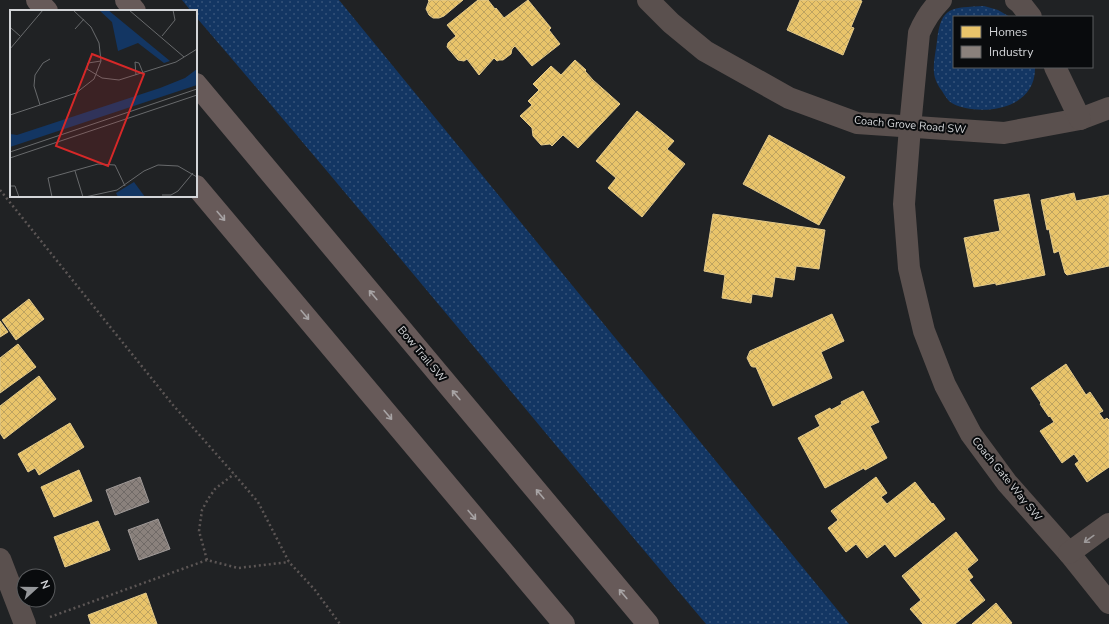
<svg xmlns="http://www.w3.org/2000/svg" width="1109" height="624" font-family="'Nunito Sans',sans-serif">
<defs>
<pattern id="grass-dots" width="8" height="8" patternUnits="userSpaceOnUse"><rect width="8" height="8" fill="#133663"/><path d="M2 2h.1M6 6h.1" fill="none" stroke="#345279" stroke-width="1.8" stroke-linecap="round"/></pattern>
<pattern id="homes-cross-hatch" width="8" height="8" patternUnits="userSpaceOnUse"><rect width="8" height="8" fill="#e9c46a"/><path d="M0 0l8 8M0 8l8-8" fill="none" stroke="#bea360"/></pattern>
<pattern id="industry-cross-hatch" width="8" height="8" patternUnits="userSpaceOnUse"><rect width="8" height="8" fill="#8a817c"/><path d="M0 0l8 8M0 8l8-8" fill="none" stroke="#706a67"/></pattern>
</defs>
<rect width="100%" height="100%" fill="#202224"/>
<!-- grass -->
<g fill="url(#grass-dots)">
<path d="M182,0H339L849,624H706C535,422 368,217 196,17V11H191Z"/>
<path d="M984,6L998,10L1010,17H954V67H1035C1036,102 1000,113 971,109C964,108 955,106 949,101C946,98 944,94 942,91C938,86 934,78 934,72C933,62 936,51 937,41C941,5 952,8 984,6Z"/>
</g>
<!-- homes -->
<g fill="url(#homes-cross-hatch)" stroke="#e2c98b">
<polygon points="428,0 463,0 444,16 439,18 433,18 429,15 426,9 429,1"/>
<polygon points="478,0 488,0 495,9 496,8 504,18 528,0 551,28 549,30 560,44 532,66 515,46 512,49 511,54 503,60 499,60 497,61 494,58 479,75 467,59 464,61 458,60 447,47 448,43 456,36 447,25"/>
<polygon points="800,0 859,0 862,1 851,27 854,28 843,55 787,30"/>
<polygon points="575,60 586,70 585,71 593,80 620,104 578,148 563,135 552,146 550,144 541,145 533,136 532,128 520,116 532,105 528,101 539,90 533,84 551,66 561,75"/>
<polygon points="637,111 674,141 667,149 685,164 642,217 608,188 616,178 596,161"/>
<polygon points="769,135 845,177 819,225 743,184"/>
<polygon points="1074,193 1076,201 1109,195 1109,266 1067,275 1065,273 1059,251 1054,253 1049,229 1047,230 1041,200"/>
<polygon points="1029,194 1045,275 996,285 996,283 974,287 964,238 1000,231 994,200"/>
<polygon points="713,214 825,230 819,269 796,266 794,280 775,277 772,297 752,294 751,303 722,298 725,275 704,271"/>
<polygon points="29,299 44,319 16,340 2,320"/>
<polygon points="832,314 844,341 821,352 832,378 773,406 756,367 753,367 751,366 747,358 750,351"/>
<polygon points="0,321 8,332 0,337"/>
<polygon points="18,344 36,367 0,393 0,358"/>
<polygon points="1066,364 1086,395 1090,392 1103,411 1099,413 1104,420 1107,418 1109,420 1109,467 1087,482 1075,464 1079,461 1074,454 1062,463 1040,431 1054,422 1050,416 1049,417 1040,404 1041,403 1031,388"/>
<polygon points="39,376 56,399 4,439 0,433 0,406"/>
<polygon points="863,391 879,422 870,426 887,458 865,470 864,468 825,488 798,438 820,426 815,416 830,408 831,410 842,404 841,402"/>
<polygon points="70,423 84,447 39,475 35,468 28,472 18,454"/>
<polygon points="79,470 92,501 54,517 41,487"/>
<polygon points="876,477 887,493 881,497 887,504 915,482 932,504 933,503 945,519 895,557 885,544 867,558 856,544 846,552 828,528 838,520 831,511"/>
<polygon points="98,521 110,550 65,567 54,537"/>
<polygon points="956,532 978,560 967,569 973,577 969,580 985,600 955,624 923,624 910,609 921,600 902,576"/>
<polygon points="146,593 157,624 91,624 88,615"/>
<polygon points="996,603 1012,623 1010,624 972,624"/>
</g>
<!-- industry -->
<g fill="url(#industry-cross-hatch)" stroke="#a09a98">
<polygon points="140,477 149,502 115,515 106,490"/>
<polygon points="158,519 170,549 139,560 128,530"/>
</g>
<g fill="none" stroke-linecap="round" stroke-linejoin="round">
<!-- path -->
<g stroke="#5c5655" stroke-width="2.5" stroke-dasharray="2 3" stroke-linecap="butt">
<polyline points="0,190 173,405 234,474 258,502 289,562 315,590 340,624"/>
<polyline points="207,560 199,531 202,510 208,499 215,489 234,474"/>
<polyline points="50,617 207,560 238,568 289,562"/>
</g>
<!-- minor -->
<g stroke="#5a504e" stroke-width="22">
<polyline points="648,0 671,23 705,51 789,98 857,123 1004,133 1080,119 1109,108"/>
<path d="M941,0C931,10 925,19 919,33L910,127L904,204L909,268L924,331L945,385L971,434L1007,483L1069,553L1109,603"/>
<polyline points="1016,0 1020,3 1031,17"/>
<polyline points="1055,67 1080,119"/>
<polyline points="1069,553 1109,524"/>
<polyline points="0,559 25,624"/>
</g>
<!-- secondary -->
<g stroke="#675a59" stroke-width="22">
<polyline points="37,0 47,11"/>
<polyline points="126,0 135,11"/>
<polyline points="196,84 648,624"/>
<polyline points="196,186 564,624"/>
</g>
</g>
<!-- one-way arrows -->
<defs><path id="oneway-shaft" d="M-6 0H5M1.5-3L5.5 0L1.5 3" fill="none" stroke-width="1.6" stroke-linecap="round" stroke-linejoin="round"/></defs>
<g stroke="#a8a4a5">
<use href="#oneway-shaft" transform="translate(221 216) rotate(50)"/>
<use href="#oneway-shaft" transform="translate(373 295) rotate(-130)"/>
<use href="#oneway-shaft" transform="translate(305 315) rotate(50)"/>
<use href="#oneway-shaft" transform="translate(456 395) rotate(-130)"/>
<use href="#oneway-shaft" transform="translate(388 415) rotate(50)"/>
<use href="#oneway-shaft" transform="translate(540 494) rotate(-130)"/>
<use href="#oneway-shaft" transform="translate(472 515) rotate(50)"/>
<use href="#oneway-shaft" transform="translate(623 594) rotate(-130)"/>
</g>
<use stroke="#9d999a" href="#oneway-shaft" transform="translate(1089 539) rotate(144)"/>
<g text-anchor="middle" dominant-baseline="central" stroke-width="4" stroke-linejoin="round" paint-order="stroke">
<!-- street labels -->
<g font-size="11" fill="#d3d5d8" stroke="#090b0d">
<text transform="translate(910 125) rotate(5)">Coach Grove Road SW</text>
<text transform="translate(422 354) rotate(50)">Bow Trail SW</text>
<text transform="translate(1007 479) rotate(51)">Coach Gate Way SW</text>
</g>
</g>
<!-- overview -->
<g transform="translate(10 10)">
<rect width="187" height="187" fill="#202224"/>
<path d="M89,0H98L160,51L154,53L128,33L108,41L102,12ZM187,59V75L0,137V124L7,125L150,78L175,68Z" fill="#133663"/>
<path d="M124,172L135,187H108L106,183Z" fill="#133663"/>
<path fill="none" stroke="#686a6c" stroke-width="1" d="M119,0L174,47M1,18L10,26M65,19L74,9M152,26L165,10L163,0M0,39L33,0M91,51L78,53L77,59L92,68L109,70L166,52L187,39M126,65L125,52L129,53L133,63M30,95L24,76L25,65L33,53L40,49M0,105L66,83L84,69L91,51L89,33L81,17L63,0M0,142L187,79M0,148L187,85M65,161L73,187M0,176H5L9,187M152,185H161L168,181L183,163M42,187L38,168L88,154L105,155L115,176M75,187L107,180L134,161L148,155L168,156L187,167"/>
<path fill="#d62828" fill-opacity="0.15" stroke="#d62828" stroke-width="2" d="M82,44L134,64L98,156L46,136Z"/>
<rect width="187" height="187" fill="none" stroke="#d3d5d8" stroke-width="2"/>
</g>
<!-- legend -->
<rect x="953" y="16" width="140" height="52" fill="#090b0d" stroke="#5a5c5e"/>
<rect x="961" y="26" width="20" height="12" fill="#e9c46a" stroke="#5a5c5e"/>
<text x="989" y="36" font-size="12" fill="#d3d5d8">Homes</text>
<rect x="961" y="46" width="20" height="12" fill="#8a817c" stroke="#5a5c5e"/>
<text x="989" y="56" font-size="12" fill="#d3d5d8">Industry</text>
<!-- north arrow -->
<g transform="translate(36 588) rotate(69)"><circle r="19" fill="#090b0d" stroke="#5a5c5e"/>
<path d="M0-3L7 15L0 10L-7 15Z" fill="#949699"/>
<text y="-6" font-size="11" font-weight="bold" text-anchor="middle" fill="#d3d5d8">N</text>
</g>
</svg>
